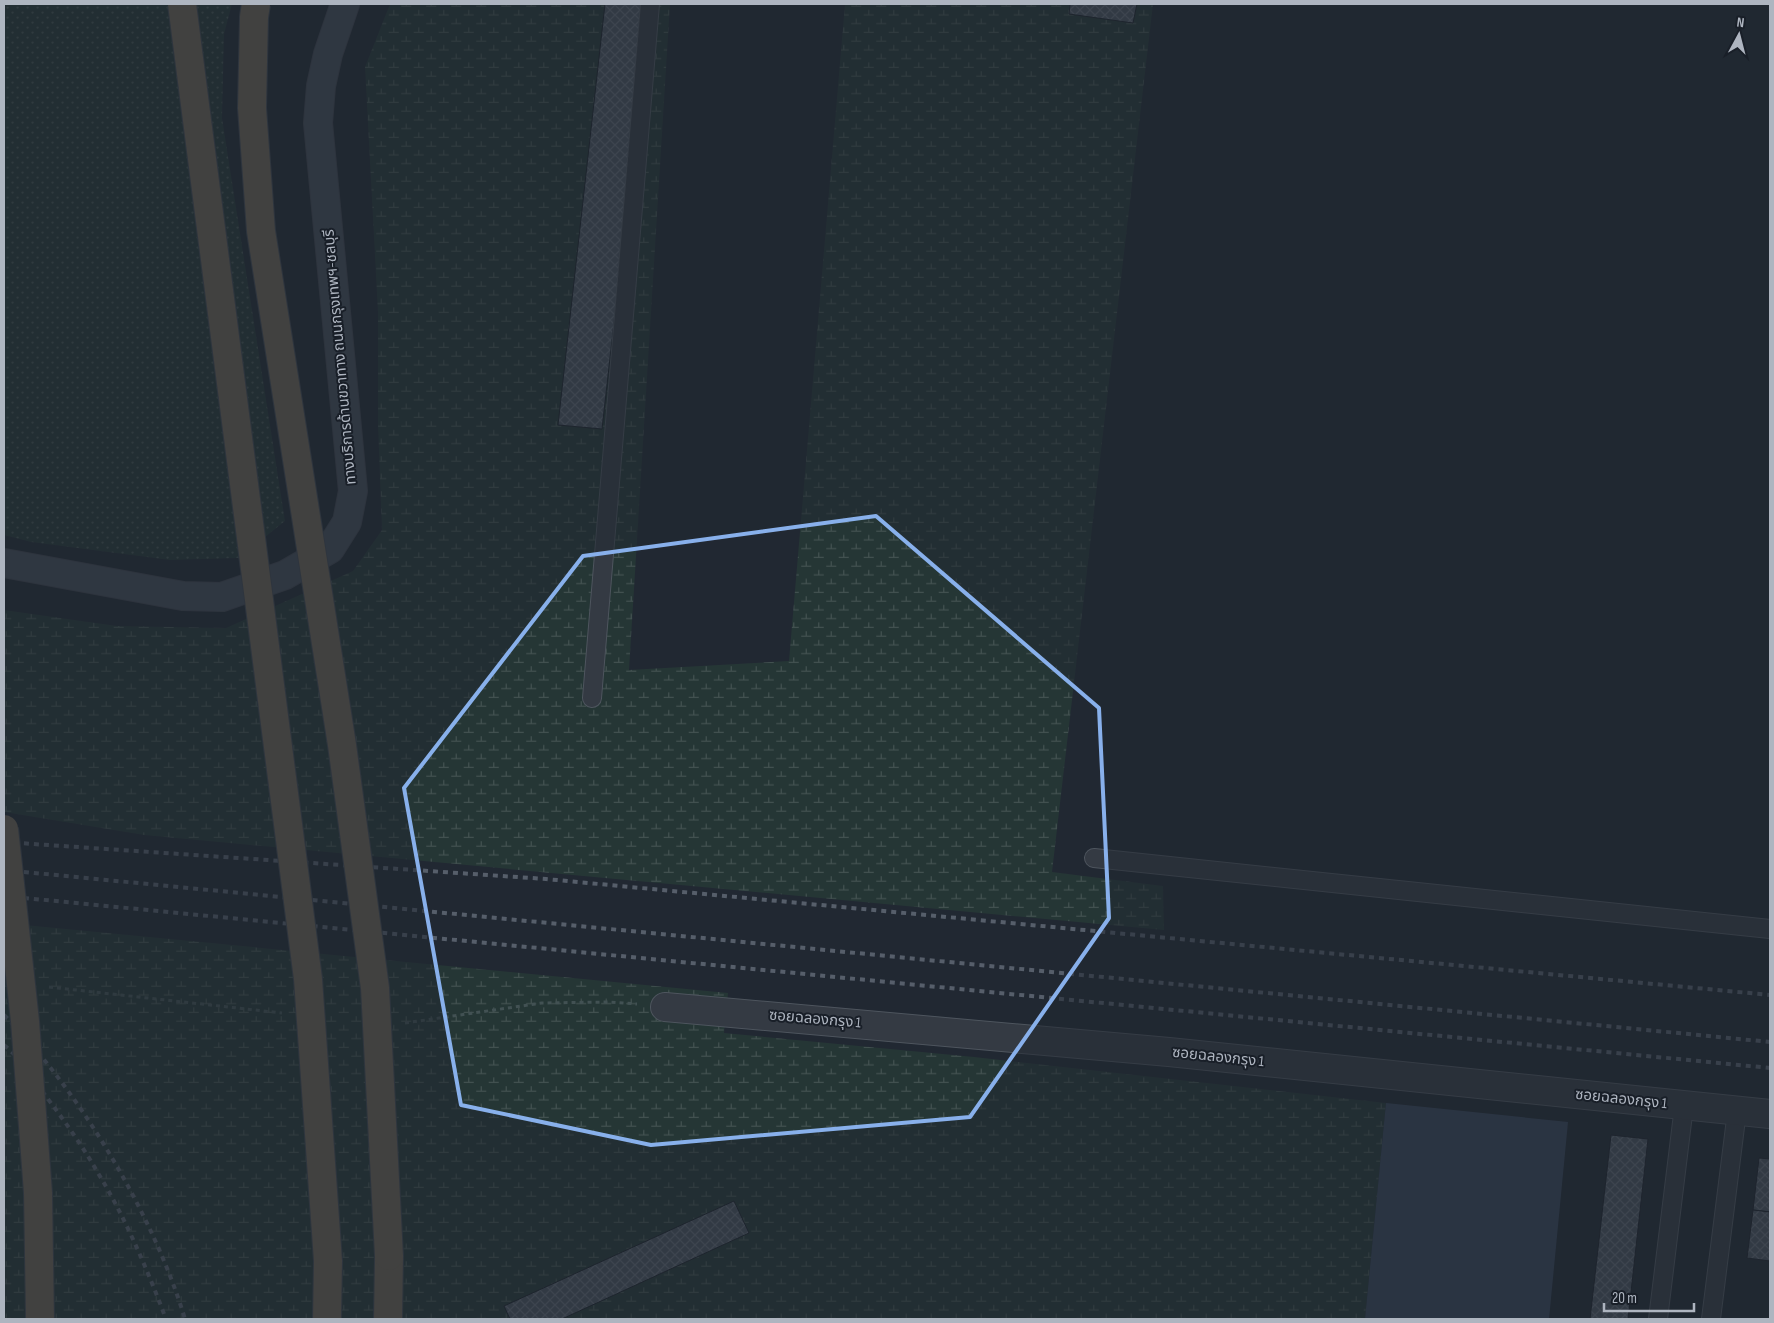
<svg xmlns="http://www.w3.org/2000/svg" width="1774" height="1323" font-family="'Sofia Sans Condensed','Noto Sans Thai',sans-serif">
<defs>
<pattern id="grass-dots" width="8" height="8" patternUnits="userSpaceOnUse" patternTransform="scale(1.25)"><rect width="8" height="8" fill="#253635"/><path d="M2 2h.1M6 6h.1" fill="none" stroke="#425150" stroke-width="1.8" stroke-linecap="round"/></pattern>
<pattern id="wetland-marsh" width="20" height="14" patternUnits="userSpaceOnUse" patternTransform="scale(1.25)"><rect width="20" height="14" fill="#253635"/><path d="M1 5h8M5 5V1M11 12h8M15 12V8" fill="none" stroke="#425150"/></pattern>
<pattern id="building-cross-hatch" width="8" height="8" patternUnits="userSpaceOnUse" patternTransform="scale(1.25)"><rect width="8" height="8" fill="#47505c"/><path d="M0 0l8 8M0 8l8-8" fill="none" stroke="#5f6772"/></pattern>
</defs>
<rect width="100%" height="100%" fill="#212832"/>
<!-- grass -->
<polygon fill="url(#grass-dots)" points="4,4 232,4 224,34 222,118 285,521 239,558 170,560 31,542 4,535"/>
<!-- wetland -->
<g fill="url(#wetland-marsh)">
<polygon points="390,4 670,4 629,670 789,661 845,4 1153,4 1052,872 1163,886 1164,930 144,835 4,812 4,610 117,626 226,628 353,571 382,530 378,425 378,313 365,67"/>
<polygon points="4,923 728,993 724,1033 974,1057 1386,1103 1365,1319 4,1319"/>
</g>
<!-- water -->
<polygon fill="#364458" points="1386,1103 1568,1122 1549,1319 1365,1319"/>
<!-- building -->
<g fill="url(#building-cross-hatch)" stroke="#1b212a">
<polygon points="605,4 650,4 602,429 558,425"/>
<polygon points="1070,4 1137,4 1133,23 1069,14"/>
<polygon points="1611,1135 1648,1139 1628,1319 1590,1319"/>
<polygon points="1759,1158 1770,1159 1770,1212 1753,1210"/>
<polygon points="734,1201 749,1233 562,1319 510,1319 504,1306"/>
<polygon points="1753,1210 1770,1212 1770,1261 1747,1258"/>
</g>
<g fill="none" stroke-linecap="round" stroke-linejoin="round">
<!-- lane casing -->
<g stroke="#4e555e" stroke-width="20">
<g id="lane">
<polyline points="592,698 650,4"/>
<polyline points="1094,858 1770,929"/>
<polyline points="1658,1319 1684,1106"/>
<polyline points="1711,1319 1737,1111"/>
</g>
</g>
<!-- street casing -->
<g stroke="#4e555e" stroke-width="30">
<polyline id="street" points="665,1007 1169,1052 1770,1114"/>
</g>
<!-- secondary casing -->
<g stroke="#3d434d" stroke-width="30">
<polyline id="secondary" points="4,563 183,596 222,597 285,575 330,549 347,522 353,491 318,123 321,86 328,54 345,4"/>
</g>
<!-- highway casing -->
<g stroke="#3e454e" stroke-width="30">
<polyline id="highway" points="388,1319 389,1256"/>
</g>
<!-- path -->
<g stroke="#425153" stroke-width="3" stroke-dasharray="4 4" stroke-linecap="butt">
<polyline points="49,987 282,1013"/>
<polyline points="405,1023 542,1003 608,1002 637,1004"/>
</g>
<!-- lane -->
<use href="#lane" stroke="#343a43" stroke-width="18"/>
<!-- street -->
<use href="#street" stroke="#343a43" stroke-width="28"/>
<!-- secondary -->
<use href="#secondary" stroke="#424a56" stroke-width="28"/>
<!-- highway -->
<use href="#highway" stroke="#685f52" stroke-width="28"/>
<!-- rail -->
<g stroke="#565e6a" stroke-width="4" stroke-dasharray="5 5" stroke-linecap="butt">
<polyline points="4,842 546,879 1770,995"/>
<polyline points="4,870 1770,1042"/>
<polyline points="4,896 1770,1068"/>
<path d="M4,1015C80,1091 154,1216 185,1319"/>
<path d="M4,1045L14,1054C43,1093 74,1131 98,1173C126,1219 147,1269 166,1319"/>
</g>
<!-- highway-bridge casing -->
<g stroke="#3e454e" stroke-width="30" stroke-linecap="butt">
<g id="highway-bridge">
<polyline points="182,4 308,979 328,1261 327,1319"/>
<polyline points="256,4 254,17 252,108 261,231 342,745 375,988 389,1256"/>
<polyline points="4,829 25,1021 38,1193 40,1319"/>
</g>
</g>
<!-- highway-bridge -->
<use href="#highway-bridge" stroke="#685f52" stroke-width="28"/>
</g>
<!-- marked area -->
<path d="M0 0H1774V1323H0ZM876,516L1099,708L1109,918L970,1117L651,1145L461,1105L404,788L583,556Z" fill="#212832" fill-opacity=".55" fill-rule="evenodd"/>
<path fill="none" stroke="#88b0eb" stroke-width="4" stroke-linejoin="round" d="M876,516L1099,708L1109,918L970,1117L651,1145L461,1105L404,788L583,556Z"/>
<g text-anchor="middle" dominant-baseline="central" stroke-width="4" stroke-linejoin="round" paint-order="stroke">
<!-- street labels -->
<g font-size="15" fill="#aeb5c0" stroke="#191f28">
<text transform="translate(340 357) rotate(-95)">ทางบริการด้านขวาทาง ถนนกรุงเทพฯ-ชลบุรี</text>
<text transform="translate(815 1019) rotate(5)">ซอยฉลองกรุง 1</text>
<text transform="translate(1218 1057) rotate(6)">ซอยฉลองกรุง 1</text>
<text transform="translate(1621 1099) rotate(6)">ซอยฉลองกรุง 1</text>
</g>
</g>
<!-- border -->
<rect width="1774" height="1323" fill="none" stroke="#aeb5c0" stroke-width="10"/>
<!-- north arrow -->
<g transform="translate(1739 35) rotate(7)" stroke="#191f28" stroke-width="4" paint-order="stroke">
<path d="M0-4L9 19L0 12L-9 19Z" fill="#aeb5c0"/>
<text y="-8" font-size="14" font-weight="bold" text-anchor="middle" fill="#aeb5c0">N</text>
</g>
<!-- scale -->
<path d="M1604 1303v8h90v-8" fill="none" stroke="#aeb5c0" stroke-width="2.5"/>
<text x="1612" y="1303" font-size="15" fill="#aeb5c0" stroke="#191f28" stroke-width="4" paint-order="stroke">20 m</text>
</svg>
